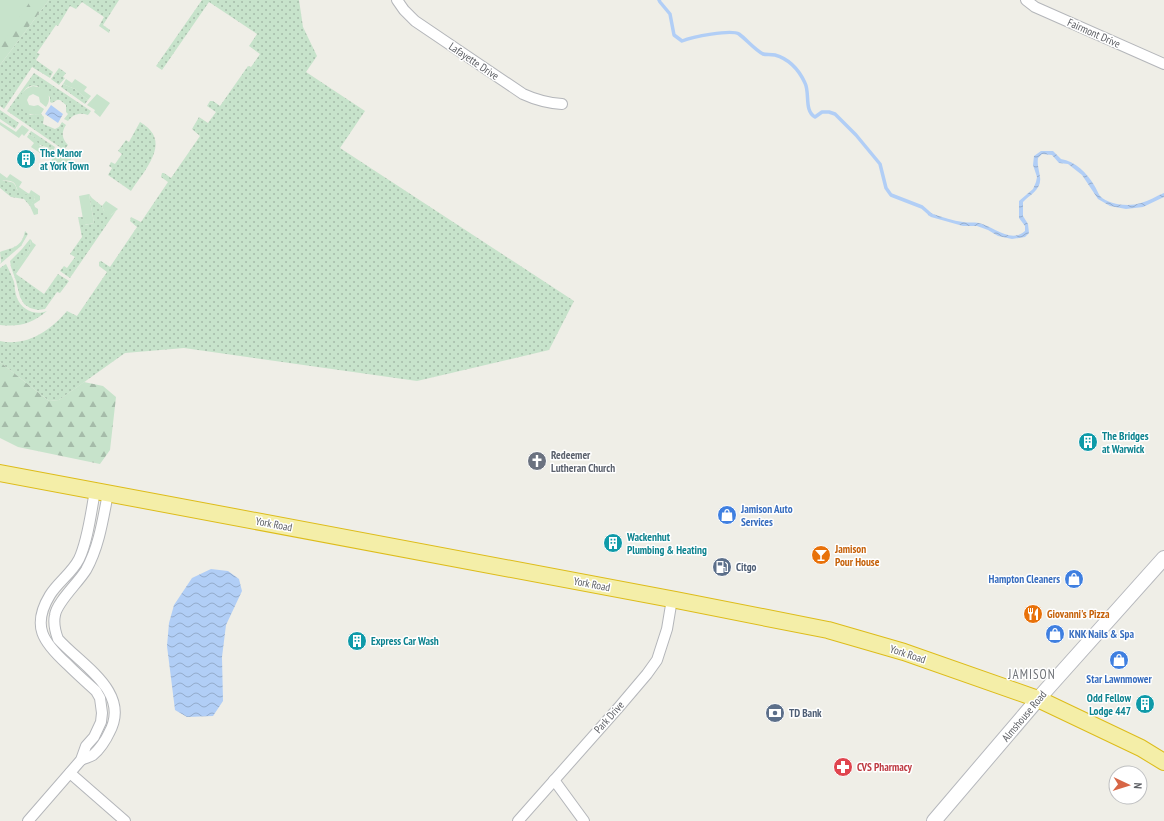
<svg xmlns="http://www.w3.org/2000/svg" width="1164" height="821" font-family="'PT Sans Narrow',sans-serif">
<defs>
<pattern id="grass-dots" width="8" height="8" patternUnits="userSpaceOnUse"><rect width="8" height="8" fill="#c7e3cb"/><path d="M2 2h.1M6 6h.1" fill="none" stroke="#a5bba9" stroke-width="1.8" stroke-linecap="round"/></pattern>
<pattern id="forest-firs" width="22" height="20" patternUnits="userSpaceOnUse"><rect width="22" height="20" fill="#c7e3cb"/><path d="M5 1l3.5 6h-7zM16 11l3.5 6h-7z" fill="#a5bba9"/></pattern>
<pattern id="water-waves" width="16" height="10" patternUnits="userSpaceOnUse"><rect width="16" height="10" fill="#b1cef6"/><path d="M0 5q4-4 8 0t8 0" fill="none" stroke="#93abcb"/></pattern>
</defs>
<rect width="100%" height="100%" fill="#efeee7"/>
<!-- grass -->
<g fill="url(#grass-dots)">
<polygon points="49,0 119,0 103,25 110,30 109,33 99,26 104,17 82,2 76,9 70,6 58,26 56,25 37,53 40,54 36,60 53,72 50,78 32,67 4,109 0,106 0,65"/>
<path d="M202,0H299L303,27L317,56L306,72L365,111L340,148L574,301L549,350L417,381L184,348L125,353L59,400L49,401L0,362V341C27,347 51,330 67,311L77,316L107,272L99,266V262L101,261L110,267L137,227L130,221L131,217L141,222L168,182L161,177L162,173H164L171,178L200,136L192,129L199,117L208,123L216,112L207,106L210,101H213L220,106L248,66L251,67L260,54L249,46L257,34L209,2L162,70L156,66Z"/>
<polygon points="59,68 66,73 63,77 65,78 59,85 51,79"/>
<path d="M34,73L91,111L88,115C80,112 73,114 68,121L64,119L68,114L66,112V105L60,100H57L52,103L50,102V97C46,94 42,88 37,86C27,83 21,93 20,101L30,115L41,114L44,117L43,124L55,129L59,127L62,122L66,125C61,132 62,139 68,145L64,150L7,111Z"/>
<polygon points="63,84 75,89 88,100 85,104 61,87"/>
<polygon points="0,110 19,123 15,129 0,119"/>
<path d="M140,122C143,124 148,127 150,130C167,148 141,175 131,191L108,175L112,168L109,166L111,162L115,164L122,154L118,151L126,140L129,142Z"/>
<polygon points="31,131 55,147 53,151 49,148 37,144 34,137 29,134"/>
<path d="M0,179C9,184 14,178 17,190L33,195L35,197C35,200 32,204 30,206L24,199L11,197L0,188Z"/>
<polygon points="89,194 92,198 102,206 104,211 111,215 116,211 70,278 60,271 64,266 67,268 75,257 70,254 82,237 78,217 83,217 85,225 94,223"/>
<path d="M25,231L28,234L21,246L0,264L1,262L0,252C14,247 22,247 25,231Z"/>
<polygon points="30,239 31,240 29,251 16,268 16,274 44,294 58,274 69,281 60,293 57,292 45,309 38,310 30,308 24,304 20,297 16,281 11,267 10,261 22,249"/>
<path d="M6,264C9,270 12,276 14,282C15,288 15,293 17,298C22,310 35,316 47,311C31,324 20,327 0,325V268Z"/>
</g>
<!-- forest -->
<g fill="url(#forest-firs)">
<polygon points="22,0 49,0 0,65 0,33"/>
<polygon points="0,362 49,401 59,400 84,382 103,386 116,397 110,450 100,464 18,447 0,438"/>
</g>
<!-- green -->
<g fill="#c7e3cb">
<polygon points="0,0 31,0 0,47"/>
<polygon points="66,79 72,83 75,79 87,87 84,91 91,96 88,100 75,89 63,84"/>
<path d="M33,86L43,88C50,95 51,99 46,107L40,102L39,97L33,94L29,96L27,100L29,105L34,106L38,105L44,109L41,114C18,120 11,92 33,86Z"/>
<polygon points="97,94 110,103 100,117 94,112 95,110 87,105"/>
<polygon points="0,122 16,132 22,125 29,130 24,136 22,134 19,138 0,125"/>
<polygon points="29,134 34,137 40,146 49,148 53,151 51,154 43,149 40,153 31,147 34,143 27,137"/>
<polygon points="58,149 65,154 69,154 73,156 64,170 51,161"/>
<path d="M0,173L7,178L10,174L22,182L19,187L29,194L31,190L40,196V200L34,204L35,207L38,209V214L34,215L30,206L35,199V197C30,193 25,196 20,193C16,190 17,185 13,182C10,180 4,181 0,180Z"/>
<polygon points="89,194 94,223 84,225 79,196"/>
<polygon points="106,201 118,209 111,215 107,215 104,211 102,206"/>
<polygon points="31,240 32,241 32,242 36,245 16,274 15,268 29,251"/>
</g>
<!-- water -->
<g fill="url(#water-waves)">
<polygon points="51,105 63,114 58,123 45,114"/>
<path d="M1041,151H1053L1061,159C1075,161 1087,173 1094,185C1096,188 1098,193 1100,196C1109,205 1129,207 1141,203C1149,201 1156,196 1164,193V197L1143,207L1126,209L1110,206L1098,199L1082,175L1068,164L1059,163L1052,155L1042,154L1038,158C1037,165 1039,169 1040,177C1042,189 1030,195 1023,202V216L1028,224L1029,233L1025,237L1012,239L998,236L988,230L977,226H963L931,217L928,215L927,211L933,214C943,217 953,221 963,222C968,223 974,222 979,223C993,226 1011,244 1025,231V226L1019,218V201L1033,189L1036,182L1037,177L1033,165L1034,156Z"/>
<polygon points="211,569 228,571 239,579 242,591 226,625 222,657 223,701 213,716 187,717 175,710 167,646 169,623 174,605 192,578"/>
</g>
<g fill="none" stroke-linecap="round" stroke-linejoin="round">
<!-- stream -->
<path stroke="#b1cef6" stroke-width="3.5" d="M659,0L660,2L670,14L674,35L682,41C692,37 731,29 739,34C747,40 754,49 763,54C766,55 771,54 775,55C789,59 799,70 805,83C810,93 804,111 815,117L822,112H829L835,114L856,135L880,164L886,188L891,195L922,207L930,214"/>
<!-- minor casing -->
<g stroke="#b4b6ba" stroke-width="12">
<g id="minor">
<path d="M397,0L404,10L415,21L523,94C536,100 547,103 562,104"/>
<polyline points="1026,0 1035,7 1164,64"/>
<path d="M81,760C85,758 90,757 93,755C99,750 106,740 109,733C132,692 81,665 58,639C55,631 53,624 55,615C57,602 78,583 86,570C99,547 103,519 108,493"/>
<polyline points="70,773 125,821"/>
<polyline points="554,780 584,821"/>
<path d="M28,821L81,760L86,746L94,737L101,722L102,713L100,698L96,691C86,682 76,673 67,664C43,642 31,626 50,595C58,582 72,573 79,559C88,540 91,512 95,491"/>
<polyline points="518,821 619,707 647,674 657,660 667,629 672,599"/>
</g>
</g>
<!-- secondary casing -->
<g stroke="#b6b8bd" stroke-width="16">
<polyline id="secondary" points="934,821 1038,699 1164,558"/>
</g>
<!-- trunk casing -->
<g stroke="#ddbc1a" stroke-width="18">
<polyline id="trunk" points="0,473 676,600 828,630 904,652 1038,699 1141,748 1164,762"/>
</g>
<!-- minor -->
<use href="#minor" stroke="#fff" stroke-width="10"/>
<!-- secondary -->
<use href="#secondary" stroke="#fff" stroke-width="14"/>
<!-- trunk -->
<use href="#trunk" stroke="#f4eea8" stroke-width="16"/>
</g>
<!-- icons -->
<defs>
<g id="building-disc" transform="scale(1)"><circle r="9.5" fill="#0f9aa8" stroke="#fff"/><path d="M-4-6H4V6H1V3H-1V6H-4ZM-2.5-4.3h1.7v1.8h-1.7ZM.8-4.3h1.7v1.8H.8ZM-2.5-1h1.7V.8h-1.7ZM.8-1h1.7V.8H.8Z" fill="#fff"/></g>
<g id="church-disc" transform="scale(1)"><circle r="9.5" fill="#6b7280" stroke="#fff"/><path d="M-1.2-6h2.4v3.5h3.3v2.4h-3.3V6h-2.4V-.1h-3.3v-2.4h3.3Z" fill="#fff"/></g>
<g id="shop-disc" transform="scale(1)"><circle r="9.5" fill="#3f7fe0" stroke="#fff"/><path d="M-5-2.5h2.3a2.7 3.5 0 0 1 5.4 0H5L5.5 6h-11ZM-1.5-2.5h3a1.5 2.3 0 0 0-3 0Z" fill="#fff"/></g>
<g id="bar-disc" transform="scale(1)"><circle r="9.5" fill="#e8710a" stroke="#fff"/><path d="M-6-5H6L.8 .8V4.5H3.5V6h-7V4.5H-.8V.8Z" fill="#fff"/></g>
<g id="fuel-disc" transform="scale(1)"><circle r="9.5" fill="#5c6f8a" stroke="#fff"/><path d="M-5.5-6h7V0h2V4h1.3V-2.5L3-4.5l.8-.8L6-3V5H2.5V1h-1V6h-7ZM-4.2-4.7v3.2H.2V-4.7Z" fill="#fff"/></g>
<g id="restaurant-disc" transform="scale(1)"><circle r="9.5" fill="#e8710a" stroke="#fff"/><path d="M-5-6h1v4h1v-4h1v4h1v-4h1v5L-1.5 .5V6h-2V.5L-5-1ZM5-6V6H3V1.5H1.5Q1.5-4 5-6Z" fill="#fff"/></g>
<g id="bank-disc" transform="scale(1)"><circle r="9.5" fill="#5c6f8a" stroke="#fff"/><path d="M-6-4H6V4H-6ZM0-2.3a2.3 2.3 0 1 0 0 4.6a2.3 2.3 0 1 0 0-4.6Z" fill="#fff"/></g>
<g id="pharmacy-disc" transform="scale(1)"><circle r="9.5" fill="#e0444e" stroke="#fff"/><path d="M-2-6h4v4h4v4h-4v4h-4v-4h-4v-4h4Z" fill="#fff"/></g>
</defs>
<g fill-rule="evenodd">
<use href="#building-disc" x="26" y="159"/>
<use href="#building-disc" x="1088" y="442"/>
<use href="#church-disc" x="537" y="461"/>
<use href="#shop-disc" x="727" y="515"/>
<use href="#building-disc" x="613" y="543"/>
<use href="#bar-disc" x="821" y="555"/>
<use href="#fuel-disc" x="722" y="567"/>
<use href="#shop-disc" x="1074" y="579"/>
<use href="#restaurant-disc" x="1033" y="614"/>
<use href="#shop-disc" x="1055" y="634"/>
<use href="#building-disc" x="357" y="641"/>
<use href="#shop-disc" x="1119" y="660"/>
<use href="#building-disc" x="1145" y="704"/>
<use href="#bank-disc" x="775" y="713"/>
<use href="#pharmacy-disc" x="843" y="767"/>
</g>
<g text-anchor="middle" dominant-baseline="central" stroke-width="3" stroke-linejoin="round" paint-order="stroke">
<!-- street labels -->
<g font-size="11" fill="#5f6166" stroke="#fff">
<text transform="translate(1094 33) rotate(24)">Fairmont Drive</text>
<text transform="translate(474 61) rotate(34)">Lafayette Drive</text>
<text transform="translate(274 524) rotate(11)">York Road</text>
<text transform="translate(592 584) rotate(11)">York Road</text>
<text transform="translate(908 654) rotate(18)">York Road</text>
<text transform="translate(1024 716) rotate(-50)">Almshouse Road</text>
<text transform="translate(609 717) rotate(-48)">Park Drive</text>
</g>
<!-- culture labels -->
<g font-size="11" font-weight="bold" fill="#0d838f" stroke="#fff" text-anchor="start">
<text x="40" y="153">The Manor<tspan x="40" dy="13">at York Town</tspan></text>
<text x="1102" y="436">The Bridges<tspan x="1102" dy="13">at Warwick</tspan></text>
<text x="627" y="537">Wackenhut<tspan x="627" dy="13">Plumbing &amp; Heating</tspan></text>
<text x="371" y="641">Express Car Wash</text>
<text x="1131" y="698" text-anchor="end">Odd Fellow<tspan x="1131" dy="13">Lodge 447</tspan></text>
</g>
<!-- worship labels -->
<g font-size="11" font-weight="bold" fill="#5b616d" stroke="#fff" text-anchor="start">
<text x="551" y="455">Redeemer<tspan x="551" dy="13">Lutheran Church</tspan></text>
</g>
<!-- shop labels -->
<g font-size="11" font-weight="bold" fill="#366cbe" stroke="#fff" text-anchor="start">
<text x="741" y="509">Jamison Auto<tspan x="741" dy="13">Services</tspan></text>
<text x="1060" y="579" text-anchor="end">Hampton Cleaners</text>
<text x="1069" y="634">KNK Nails &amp; Spa</text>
<text x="1119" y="679" text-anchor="middle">Star Lawnmower</text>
</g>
<!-- food labels -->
<g font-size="11" font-weight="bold" fill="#c56008" stroke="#fff" text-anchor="start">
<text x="835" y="549">Jamison<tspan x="835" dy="13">Pour House</tspan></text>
<text x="1047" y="614">Giovanni's Pizza</text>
</g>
<!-- service labels -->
<g font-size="11" font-weight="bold" fill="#4e5e75" stroke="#fff" text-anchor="start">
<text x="736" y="567">Citgo</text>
<text x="789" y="713">TD Bank</text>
</g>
<!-- health labels -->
<g font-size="11" font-weight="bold" fill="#be3a42" stroke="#fff" text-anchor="start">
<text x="857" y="767">CVS Pharmacy</text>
</g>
<!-- quarter labels -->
<g font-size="13" letter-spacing="1" fill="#707378" stroke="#fff">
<text x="1032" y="674">JAMISON</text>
</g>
</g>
<!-- north arrow -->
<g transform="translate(1128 785) rotate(94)"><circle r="19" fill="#ffffff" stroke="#bfc0c2"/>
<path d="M0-3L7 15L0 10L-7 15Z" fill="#d76646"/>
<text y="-6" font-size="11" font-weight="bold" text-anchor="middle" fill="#5f6166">N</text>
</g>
</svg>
